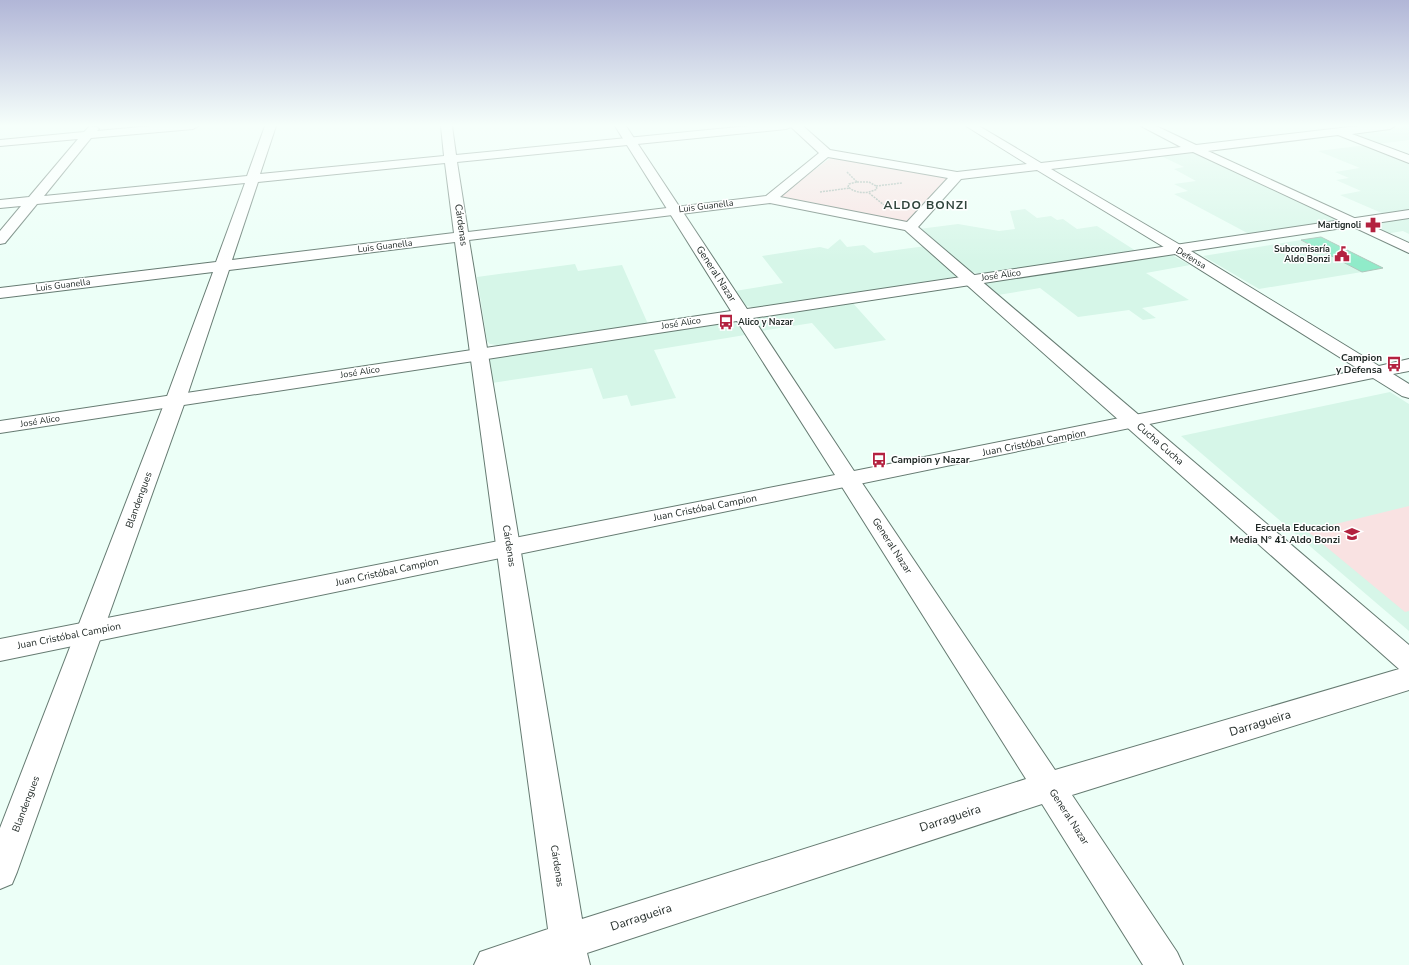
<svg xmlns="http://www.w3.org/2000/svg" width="1409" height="965" font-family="'Nunito Sans',sans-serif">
<rect width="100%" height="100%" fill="#ecfff7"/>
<!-- built -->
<g fill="#d6f6e8">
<polygon points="1409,126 1409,140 1377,144 1355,134"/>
<polygon points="1366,145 1409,161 1409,210 1384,214 1340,195 1361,191 1336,180 1349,178 1335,172 1360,168 1318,151"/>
<polygon points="1188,152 1195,153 1333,216 1336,222 1251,235 1174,194 1188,191 1174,184 1196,181 1174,169 1184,167 1161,156"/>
<polygon points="1025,209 1037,218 1051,216 1057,220 1063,219 1077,229 1097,226 1136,251 981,274 968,271 919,229 958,224 999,231 1015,229 1010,211"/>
<polygon points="1409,217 1409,234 1403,231 1385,234 1367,225 1369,223"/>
<polygon points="840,239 847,247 864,245 874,253 926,246 956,273 955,277 758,308 746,306 735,291 783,283 762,256 820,247 828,249"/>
<polygon points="1301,240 1362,272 1259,289 1203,256"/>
<polygon points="1170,254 1190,265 1146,273 1189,300 1142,308 1156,318 1143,320 1129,310 1078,317 1040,288 998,295 986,284 988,281"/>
<polygon points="575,264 578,271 622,265 648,324 503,346 490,344 487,341 477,277"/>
<polygon points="851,301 886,340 835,349 812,323 761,331 755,322 756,318 759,316"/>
<polygon points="729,321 739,325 745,335 654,350 676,398 631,406 627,395 603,399 592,368 492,383 489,362 491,358"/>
<polygon points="1390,392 1409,404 1409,631 1181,436"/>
</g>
<!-- green -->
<g fill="#f9e2e2">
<polygon points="833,156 948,177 907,222 779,196"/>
<polygon points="1409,506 1409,611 1405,612 1307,531"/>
</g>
<!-- building -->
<polygon fill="#90ebc9" stroke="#aec5bb" points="1321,237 1383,268 1362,272 1301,240"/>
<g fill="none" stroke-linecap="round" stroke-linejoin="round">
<!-- minor casing -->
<g stroke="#667b72" stroke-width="2">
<path id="minor" d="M90,126L97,127L99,129L97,131L151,126H198L193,129L91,138L44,196L247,176L265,126H276L260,174L444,156L441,126H452L456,155L748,126H803L830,150L957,172L1027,164L966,126H979L1041,163L1181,147L1141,126H1156L1196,145L1358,126H1395L1390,129L1352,134L1409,155V163L1338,135L1208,151L1409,243V253L1193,152L1051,169L1182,246L1184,249L1182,252L1177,253L1172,252L1037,170L961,179L918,227L1409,645V690L1072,795L1177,952L1183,965H1143L1042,804L587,953L590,965H474L480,952L548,929L455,242L229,270L186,399L17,872L12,884L0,889V828L166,399L213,272L0,298V288L216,262L245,183L37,204L5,243L0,244V231L21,206L0,208V200L29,197L78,139L0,146V140L84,132ZM791,127L819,153L766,196L468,232L457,162L786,129ZM828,157L948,178L907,222L780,197ZM445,163L454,233L232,260L258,182ZM770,203L905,230L1399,669L1055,770L856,474L848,472L840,474L837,479L1026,779L582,919L469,240Z"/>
</g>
<!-- tertiary casing -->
<g stroke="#667b72" stroke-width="2">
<path id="tertiary" d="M615,126H626L747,309L1409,210V218L1191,251L1379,366L1409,359V371L1393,374L1409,384V398L1402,396L1373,378L0,661V639L835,475L737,321L0,433V421L731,311ZM1175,254L1360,370L854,471L753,318Z"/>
</g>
<!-- path -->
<g stroke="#a3b2ac" stroke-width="1.5" stroke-dasharray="2 1" stroke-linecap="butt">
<polyline points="847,172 857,182"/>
<path d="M857,182H869L876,186L877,189C867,194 857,194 848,187L849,184Z"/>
<polyline points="876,186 902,183"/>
<polyline points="820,192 850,188"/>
<polyline points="869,193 884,205"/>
</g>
<!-- minor -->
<use href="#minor" fill="#fff" fill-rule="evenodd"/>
<!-- tertiary -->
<use href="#tertiary" fill="#fff" fill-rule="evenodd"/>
</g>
<!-- sky -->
<linearGradient id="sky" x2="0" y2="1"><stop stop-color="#b1b6d7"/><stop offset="0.48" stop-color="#f6fffb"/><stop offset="1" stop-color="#f6fffb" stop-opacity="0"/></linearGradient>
<rect width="1409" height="262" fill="url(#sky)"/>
<!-- icons -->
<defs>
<g id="pharmacy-bare" transform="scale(1.2)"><path d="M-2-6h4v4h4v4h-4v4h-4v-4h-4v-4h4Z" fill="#b3213f" stroke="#fff" stroke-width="2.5" paint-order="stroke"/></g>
<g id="civic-bare" transform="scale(1.2)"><path d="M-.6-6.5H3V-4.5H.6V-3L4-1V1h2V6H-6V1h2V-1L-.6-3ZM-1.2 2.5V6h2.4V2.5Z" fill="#b3213f" stroke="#fff" stroke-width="2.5" paint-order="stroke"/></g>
<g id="bus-bare" transform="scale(1.2)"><path d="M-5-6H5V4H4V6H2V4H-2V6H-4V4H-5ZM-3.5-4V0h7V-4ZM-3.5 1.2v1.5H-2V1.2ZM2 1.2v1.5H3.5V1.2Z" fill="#b3213f" stroke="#fff" stroke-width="2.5" paint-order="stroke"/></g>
<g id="school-bare" transform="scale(1.2)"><path d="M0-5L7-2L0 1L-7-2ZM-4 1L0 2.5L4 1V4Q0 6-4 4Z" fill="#b3213f" stroke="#fff" stroke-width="2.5" paint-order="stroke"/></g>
</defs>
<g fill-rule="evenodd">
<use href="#pharmacy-bare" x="1373" y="225"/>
<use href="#civic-bare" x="1342" y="254"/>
<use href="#bus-bare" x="726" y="322"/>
<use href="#bus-bare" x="1394" y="364"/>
<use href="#bus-bare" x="879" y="460"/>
<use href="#school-bare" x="1352" y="534"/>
</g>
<g text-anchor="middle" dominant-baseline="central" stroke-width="3" stroke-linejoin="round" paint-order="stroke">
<!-- far-street labels -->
<g font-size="9" fill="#1e2724" stroke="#fff">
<text transform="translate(706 206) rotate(-7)">Luis Guanella</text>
<text transform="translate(385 246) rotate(-7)">Luis Guanella</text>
<text transform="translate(1191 258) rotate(31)">Defensa</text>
<text transform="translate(1001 275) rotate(-8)">José Alico</text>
<text transform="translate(63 285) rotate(-7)">Luis Guanella</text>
<text transform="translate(681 323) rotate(-9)">José Alico</text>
<text transform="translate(360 372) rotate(-9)">José Alico</text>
<text transform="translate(40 421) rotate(-9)">José Alico</text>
</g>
<!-- far-poi labels -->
<g font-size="9" font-weight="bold" fill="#1e2724" stroke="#fff" text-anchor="end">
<text x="1361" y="225">Martignoli</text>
<text x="1330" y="249">Subcomisaría<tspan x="1330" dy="10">Aldo Bonzi</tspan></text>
<text x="738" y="322" text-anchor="start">Alico y Nazar</text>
</g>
<!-- street labels -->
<g font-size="10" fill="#1e2724" stroke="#fff">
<text transform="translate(461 225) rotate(82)">Cárdenas</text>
<text transform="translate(716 274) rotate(57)">General Nazar</text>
<text transform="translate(1034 443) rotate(-11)">Juan Cristóbal Campion</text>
<text transform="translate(1160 444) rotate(41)">Cucha Cucha</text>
<text transform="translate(139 500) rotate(-70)">Blandengues</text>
<text transform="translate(705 508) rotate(-11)">Juan Cristóbal Campion</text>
<text transform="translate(509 546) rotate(81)">Cárdenas</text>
<text transform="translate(892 546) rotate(57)">General Nazar</text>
<text transform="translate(387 572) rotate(-12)">Juan Cristóbal Campion</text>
<text transform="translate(69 636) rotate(-11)">Juan Cristóbal Campion</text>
<text transform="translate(26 804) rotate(-69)">Blandengues</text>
<text transform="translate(1069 817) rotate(57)">General Nazar</text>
<text transform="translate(557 866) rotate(81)">Cárdenas</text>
</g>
<!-- poi labels -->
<g font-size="10" font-weight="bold" fill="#1e2724" stroke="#fff" text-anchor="end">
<text x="1382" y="358">Campion<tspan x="1382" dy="12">y Defensa</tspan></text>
<text x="891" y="460" text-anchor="start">Campion y Nazar</text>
<text x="1340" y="528">Escuela Educacion<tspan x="1340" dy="12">Media N° 41 Aldo Bonzi</tspan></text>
</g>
<!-- far-district labels -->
<g font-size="12" font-weight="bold" letter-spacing="1" fill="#30443c" stroke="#fff">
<text x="926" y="205">ALDO BONZI</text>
</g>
<!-- near-street labels -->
<g font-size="12" fill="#1e2724" stroke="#fff">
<text transform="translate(1260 723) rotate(-17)">Darragueira</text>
<text transform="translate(950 818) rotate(-18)">Darragueira</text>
<text transform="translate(641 917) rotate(-18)">Darragueira</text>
</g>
</g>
</svg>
